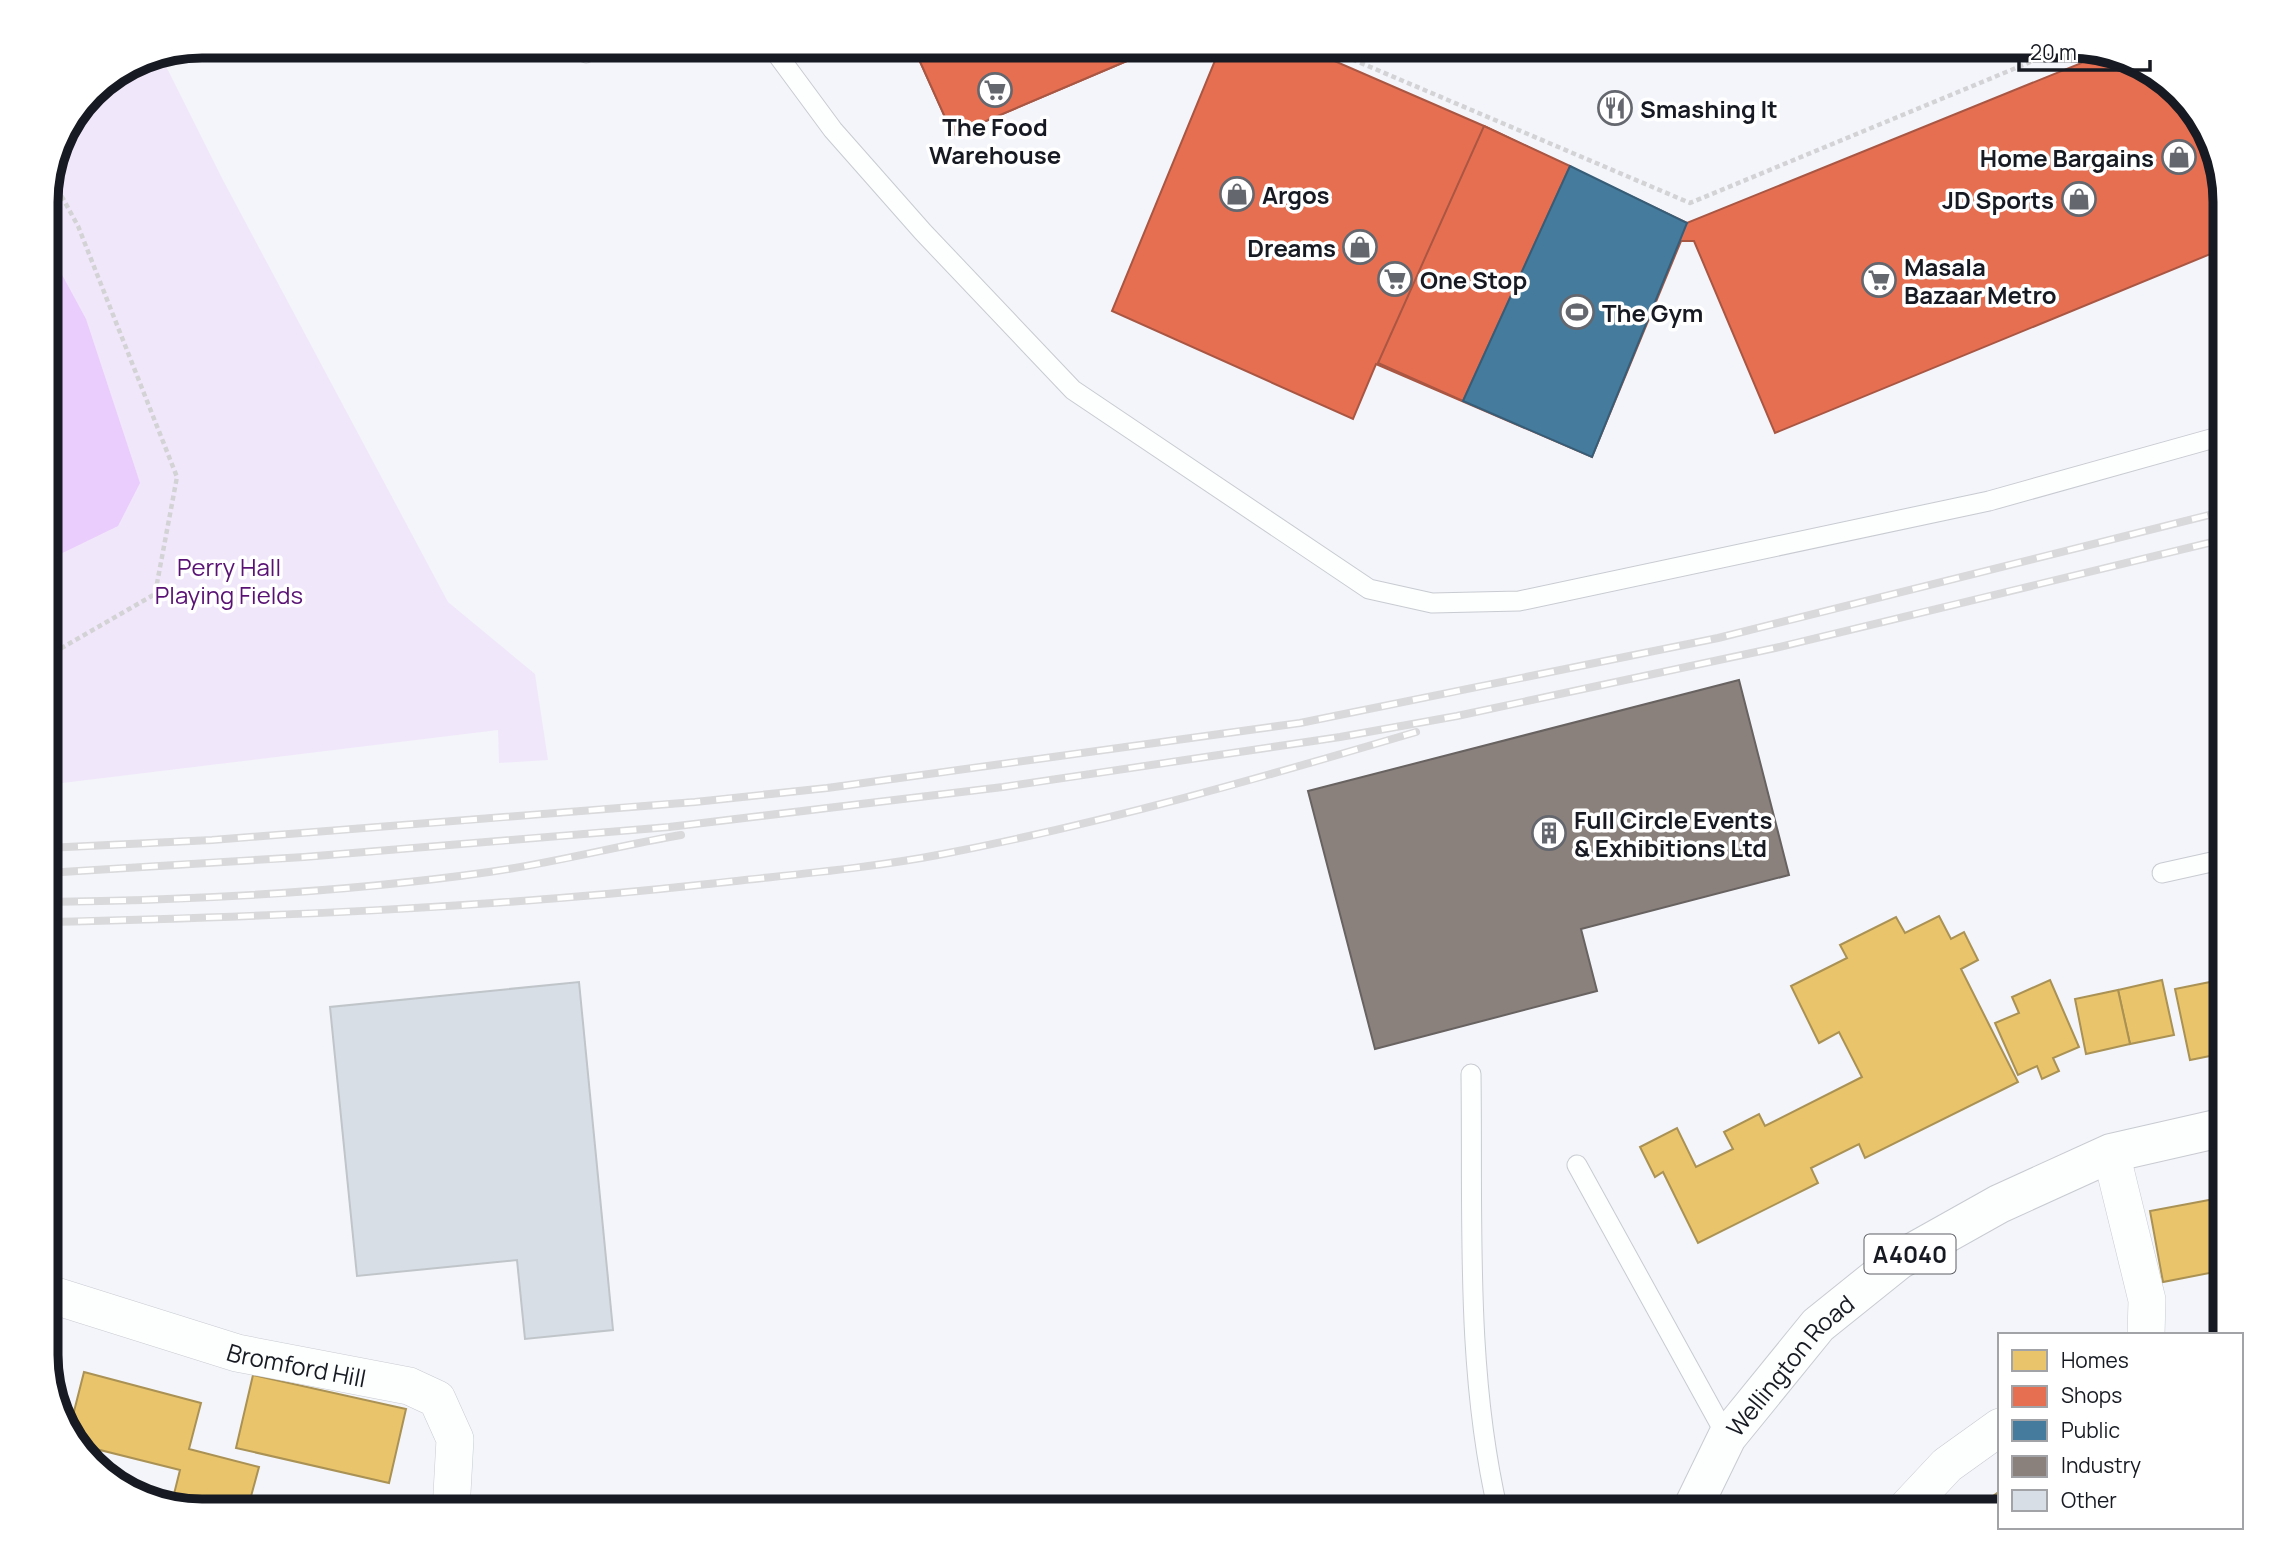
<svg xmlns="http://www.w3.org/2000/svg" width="2271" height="1557" font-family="Manrope,sans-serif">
<rect width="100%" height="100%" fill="#f3f5fa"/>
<!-- green -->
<path fill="#f1e7fa" d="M160,54L224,182L448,602L535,674L548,760L499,763L498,730L46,785V192C49,176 52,159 57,144C70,105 121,62 160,54Z"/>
<!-- forest -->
<polygon fill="#eacdfd" points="46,245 86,319 140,483 118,526 46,561"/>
<!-- homes -->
<g fill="#e9c46a" stroke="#aa9154" stroke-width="2">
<polygon points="1939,916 1951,939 1964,932 1978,960 1961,969 2018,1082 1865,1158 1859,1144 1811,1168 1818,1183 1698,1243 1663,1172 1655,1177 1640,1147 1677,1128 1696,1167 1733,1149 1724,1132 1759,1114 1765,1126 1862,1077 1839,1032 1819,1043 1791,986 1847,958 1840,945 1896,917 1905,933"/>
<polygon points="2050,980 2079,1047 2053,1058 2059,1071 2042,1079 2037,1066 2018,1075 1995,1023 2019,1013 2012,997"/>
<polygon points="2162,980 2174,1035 2130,1044 2118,990"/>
<polygon points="2220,980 2225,1005 2225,1053 2190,1060 2175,989"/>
<polygon points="2118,990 2130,1044 2086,1054 2075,999"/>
<polygon points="2225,1197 2225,1270 2163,1282 2150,1211"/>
<polygon points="84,1372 201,1403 189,1449 259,1467 247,1511 202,1512 172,1502 180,1470 76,1444 68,1435"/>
<polygon points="253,1375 406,1409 389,1483 236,1448"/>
<polygon points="2000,1491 2000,1511 1977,1511 1975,1509"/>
</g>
<!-- shops -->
<g fill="#e76f51" stroke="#a95643" stroke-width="2">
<polygon points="913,46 1162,46 953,135"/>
<polygon points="913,46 1162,46 953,135"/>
<polygon points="1221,46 1300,46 1484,126 1687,223 2101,55 2156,72 2205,124 2225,201 2225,248 1775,433 1694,241 1681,241 1592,457 1376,364 1353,419 1112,311"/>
<polygon points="1484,126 1570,166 1463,401 1378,363"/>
</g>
<!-- public -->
<polygon fill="#457b9d" stroke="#375e78" stroke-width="2" points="1570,166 1687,223 1592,457 1463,401"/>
<!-- industry -->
<polygon fill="#8a817c" stroke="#686261" stroke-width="2" points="1739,680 1789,875 1581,929 1597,991 1375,1049 1308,791"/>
<!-- building -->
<polygon fill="#d7dee6" stroke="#c0c5ca" stroke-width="2" points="579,982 613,1330 525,1339 517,1260 357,1276 330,1007"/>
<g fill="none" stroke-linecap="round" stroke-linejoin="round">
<!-- service casing -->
<g stroke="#c8cbd1" stroke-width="21">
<g id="service">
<polyline points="581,46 586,53"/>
<polyline points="771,46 833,130 923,232 1073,390 1369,589 1432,603 1519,601 1989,501 2225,435"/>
<polyline points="2162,873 2225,859"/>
<path d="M1471,1074C1473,1219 1465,1370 1498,1511"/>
<polyline points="1577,1165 1727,1437"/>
</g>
</g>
<!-- minor casing -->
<g stroke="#c8cbd1" stroke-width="38">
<g id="minor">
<polyline points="2111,1153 2147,1300 2146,1335"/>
<path id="s1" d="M46,1293L237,1353L409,1386L437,1399L455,1439L451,1511"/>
<polyline points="1904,1511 1947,1465 2000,1427"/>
</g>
</g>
<!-- primary casing -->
<g stroke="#c8cbd1" stroke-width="40">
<g id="primary">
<path id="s2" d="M1691,1511L1727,1437L1818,1325L1899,1260L1999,1204L2111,1153L2225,1127"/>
</g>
</g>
<!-- path -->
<g stroke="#d3d3d6" stroke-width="4.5" stroke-dasharray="5 3.5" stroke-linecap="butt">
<polyline points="1321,46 1690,203 2069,46"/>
<polyline points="46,657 155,594 177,477 78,226 50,175"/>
</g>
<!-- service -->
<use href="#service" stroke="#fdfefe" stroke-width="19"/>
<!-- minor -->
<use href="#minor" stroke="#fdfefe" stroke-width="37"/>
<!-- primary -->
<use href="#primary" stroke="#fdfefe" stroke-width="38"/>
<!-- rail casing -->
<g stroke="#d9d9db" stroke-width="8">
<g id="rail">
<polyline points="46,848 212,840 695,802 827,788 1300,723 1718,638 2225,511"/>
<polyline points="46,873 304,857 669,827 1003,787 1340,737 1457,716 1775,648 2225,539"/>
<path d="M46,902C194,900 342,893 489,872C554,863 617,846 681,835"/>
<path d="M46,922C267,917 488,908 708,884C786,875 866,869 943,854C1104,823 1260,778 1416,732"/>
</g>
</g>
<!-- rail -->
<use href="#rail" stroke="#fff" stroke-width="5" stroke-dasharray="16" stroke-linecap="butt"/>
</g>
<!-- icons -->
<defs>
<g id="supermarket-ring" transform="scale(1.75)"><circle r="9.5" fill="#fff" stroke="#64676e" stroke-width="1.5"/><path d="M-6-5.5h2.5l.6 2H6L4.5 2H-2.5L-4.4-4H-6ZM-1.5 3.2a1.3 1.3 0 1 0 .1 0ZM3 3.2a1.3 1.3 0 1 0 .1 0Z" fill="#64676e"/></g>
<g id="restaurant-ring" transform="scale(1.75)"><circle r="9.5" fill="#fff" stroke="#64676e" stroke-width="1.5"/><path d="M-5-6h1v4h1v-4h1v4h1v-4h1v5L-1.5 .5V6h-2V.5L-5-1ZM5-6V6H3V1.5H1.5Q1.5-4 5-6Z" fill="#64676e"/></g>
<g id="shop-ring" transform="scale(1.75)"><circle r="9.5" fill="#fff" stroke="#64676e" stroke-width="1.5"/><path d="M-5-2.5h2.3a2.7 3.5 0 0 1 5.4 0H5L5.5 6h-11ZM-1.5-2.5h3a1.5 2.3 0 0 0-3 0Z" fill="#64676e"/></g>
<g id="stadium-ring" transform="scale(1.75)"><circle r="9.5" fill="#fff" stroke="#64676e" stroke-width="1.5"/><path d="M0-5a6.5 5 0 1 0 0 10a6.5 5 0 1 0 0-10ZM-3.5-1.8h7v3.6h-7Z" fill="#64676e"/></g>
<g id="building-ring" transform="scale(1.75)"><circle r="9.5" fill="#fff" stroke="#64676e" stroke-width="1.5"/><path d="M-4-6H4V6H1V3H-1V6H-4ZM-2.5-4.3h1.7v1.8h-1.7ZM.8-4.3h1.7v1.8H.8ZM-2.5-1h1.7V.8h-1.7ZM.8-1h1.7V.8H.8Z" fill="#64676e"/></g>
</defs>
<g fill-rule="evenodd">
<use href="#supermarket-ring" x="995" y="90"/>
<use href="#restaurant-ring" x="1615" y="108"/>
<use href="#shop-ring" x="2179" y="157"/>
<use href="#shop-ring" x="1237" y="194"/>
<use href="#shop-ring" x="2079" y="199"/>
<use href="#shop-ring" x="1360" y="247"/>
<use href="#supermarket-ring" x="1395" y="279"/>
<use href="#supermarket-ring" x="1879" y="280"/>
<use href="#stadium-ring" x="1577" y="312"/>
<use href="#building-ring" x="1549" y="833"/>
</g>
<g text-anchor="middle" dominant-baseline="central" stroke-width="7" stroke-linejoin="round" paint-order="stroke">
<!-- shield labels -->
<rect fill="#fff" stroke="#5d5f64" stroke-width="2" x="1864.5" y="1234.5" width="91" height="39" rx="5"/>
<g font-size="23" font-weight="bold" fill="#171a22">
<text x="1910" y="1254">A4040</text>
</g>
<!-- poi labels -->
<g font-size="24" font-weight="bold" fill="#171a22" stroke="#fff" text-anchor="start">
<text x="1640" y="108">Smashing It</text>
<text x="995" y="126" text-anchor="middle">The Food<tspan x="995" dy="28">Warehouse</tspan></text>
<text x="2154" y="157" text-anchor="end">Home Bargains</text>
<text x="1262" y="194">Argos</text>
<text x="2054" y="199" text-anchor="end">JD Sports</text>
<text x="1336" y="247" text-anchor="end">Dreams</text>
<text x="1904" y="266">Masala<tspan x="1904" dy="28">Bazaar Metro</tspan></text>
<text x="1420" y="279">One Stop</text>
<text x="1602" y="312">The Gym</text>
<text x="1574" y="819">Full Circle Events<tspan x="1574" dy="28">&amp; Exhibitions Ltd</tspan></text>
</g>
<!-- park labels -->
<g font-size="24" fill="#591274" stroke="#fff">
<text x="229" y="566">Perry Hall<tspan x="229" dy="28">Playing Fields</tspan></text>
</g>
<!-- street labels -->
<g font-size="24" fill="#171a22" stroke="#fff">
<text stroke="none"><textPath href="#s1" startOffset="261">Bromford Hill</textPath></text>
<text stroke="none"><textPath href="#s2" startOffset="178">Wellington Road</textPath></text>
</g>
</g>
<!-- crop -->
<path d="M0 0H2271V1557H0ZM202 58H2069A144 144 0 0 1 2213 202V1355A144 144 0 0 1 2069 1499H202A144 144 0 0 1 58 1355V202A144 144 0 0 1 202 58Z" fill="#fff" fill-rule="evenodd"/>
<path fill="none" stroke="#171a22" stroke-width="9" d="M202 58H2069A144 144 0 0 1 2213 202V1355A144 144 0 0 1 2069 1499H202A144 144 0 0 1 58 1355V202A144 144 0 0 1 202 58Z"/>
<!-- legend -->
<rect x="1998" y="1333" width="245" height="196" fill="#ffffff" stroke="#a2a3a7" stroke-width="2"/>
<rect x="2012" y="1350" width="35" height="21" fill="#e9c46a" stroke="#a2a3a7" stroke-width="2"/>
<text x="2061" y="1368" font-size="21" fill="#171a22">Homes</text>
<rect x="2012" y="1386" width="35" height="21" fill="#e76f51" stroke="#a2a3a7" stroke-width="2"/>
<text x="2061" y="1403" font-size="21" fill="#171a22">Shops</text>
<rect x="2012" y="1420" width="35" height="21" fill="#457b9d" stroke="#a2a3a7" stroke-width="2"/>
<text x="2061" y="1438" font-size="21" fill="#171a22">Public</text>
<rect x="2012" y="1456" width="35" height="21" fill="#8a817c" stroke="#a2a3a7" stroke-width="2"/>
<text x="2061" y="1473" font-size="21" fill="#171a22">Industry</text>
<rect x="2012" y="1490" width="35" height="21" fill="#d7dee6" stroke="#a2a3a7" stroke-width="2"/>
<text x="2061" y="1508" font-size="21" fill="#171a22">Other</text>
<!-- scale -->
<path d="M2019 60v10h131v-10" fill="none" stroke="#171a22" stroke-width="3.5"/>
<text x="2030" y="60" font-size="21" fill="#171a22" stroke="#ffffff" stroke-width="5" paint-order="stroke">20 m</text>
</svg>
